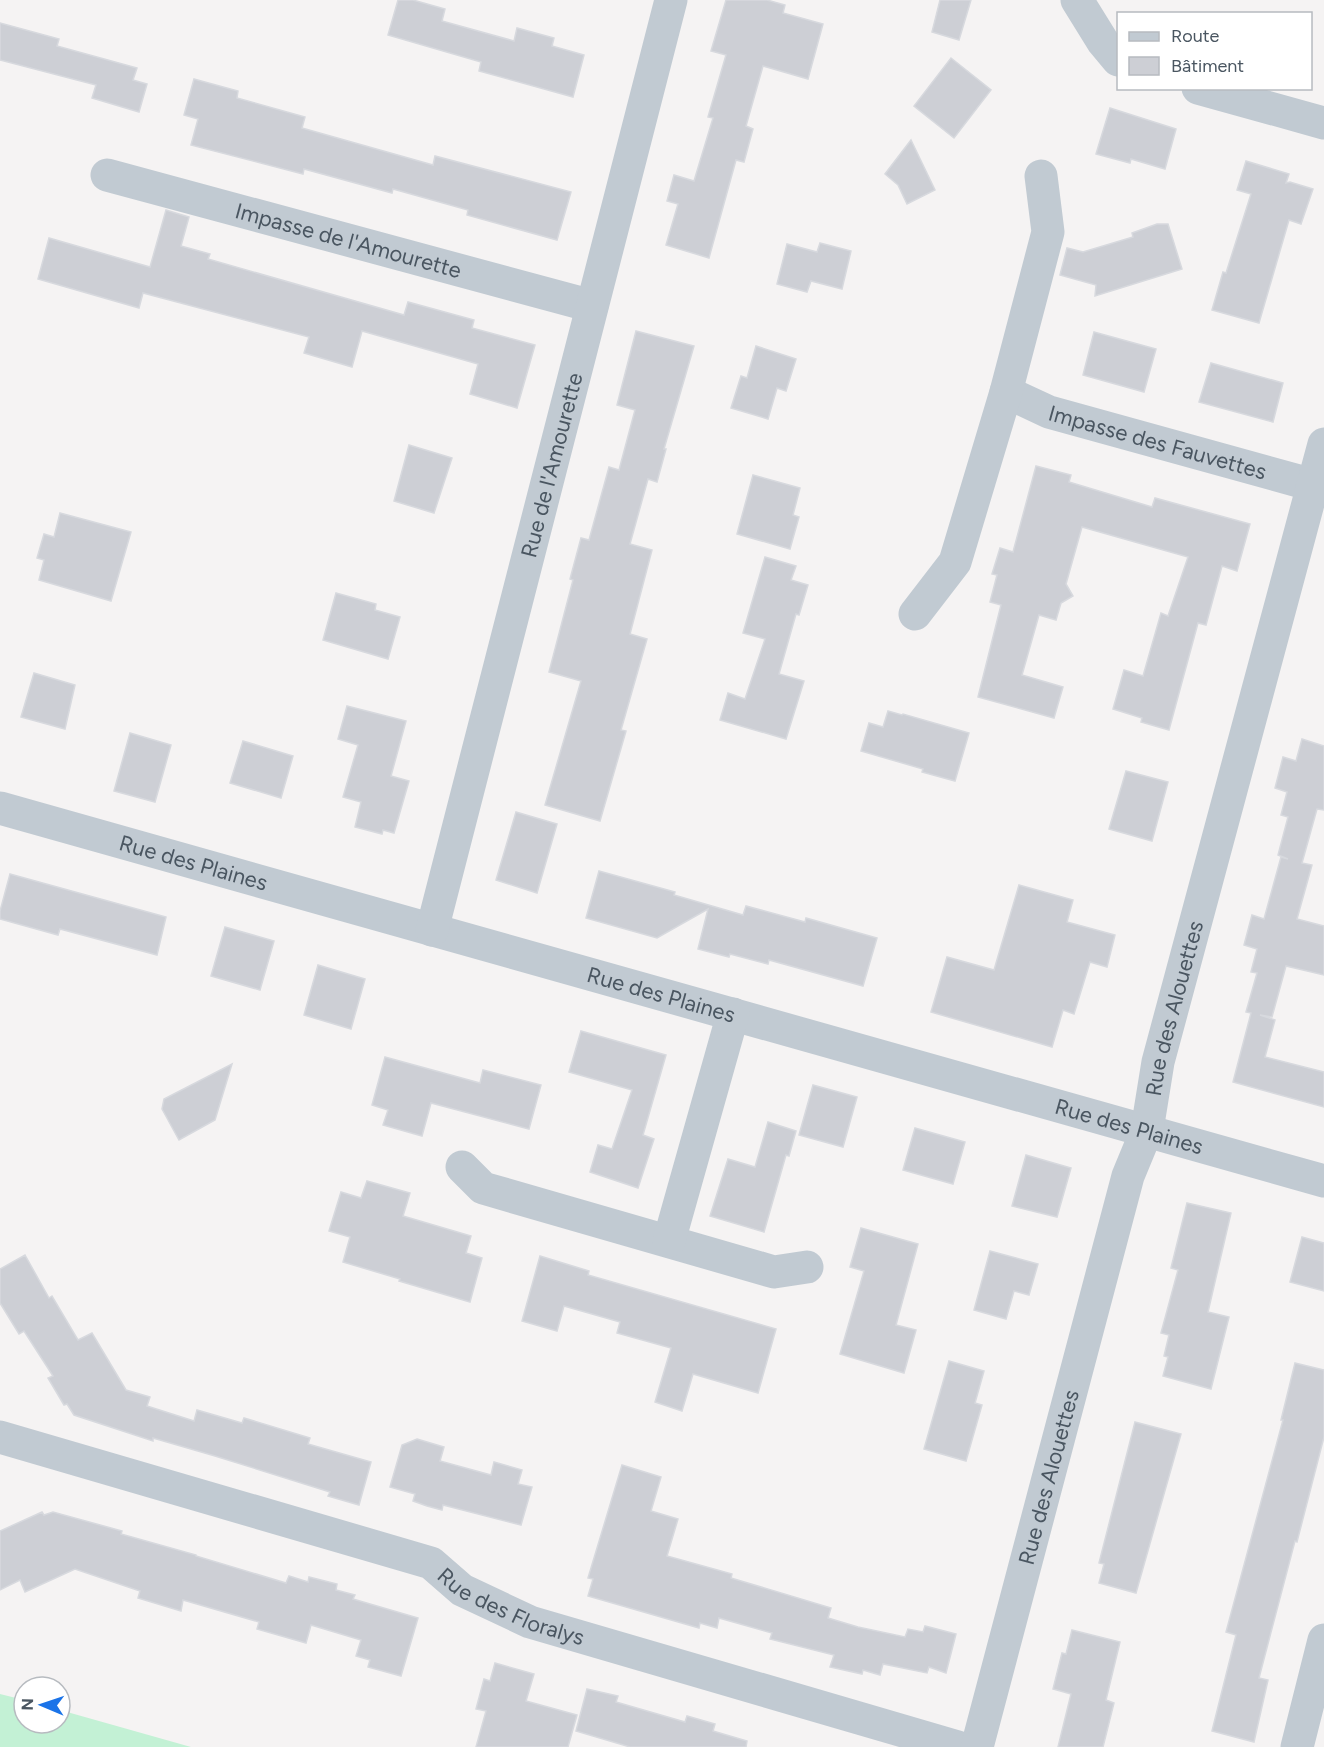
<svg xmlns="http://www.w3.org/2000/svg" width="1324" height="1747" font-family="Figtree,sans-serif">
<rect width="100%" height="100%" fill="#f5f3f3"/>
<!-- green -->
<polygon fill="#c3f1d5" points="0,1694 24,1700 24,1723 60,1723 60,1710 191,1747 0,1747"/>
<!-- building -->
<g fill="#cdcfd5" stroke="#d7d9de" stroke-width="1.5">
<polygon points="398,0 413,0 445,9 442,21 514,41 517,28 554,38 552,46 584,55 573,97 479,71 481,62 388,35"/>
<polygon points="726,0 767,0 785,5 783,13 823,24 808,79 763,66 746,126 753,129 744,162 736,160 709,258 666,245 678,204 667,201 674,175 694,181 713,118 708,117 726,55 711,51"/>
<polygon points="940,0 971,0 959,40 932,32"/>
<polygon points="0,23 59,39 57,46 137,68 133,80 147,84 139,112 92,98 96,85 0,60"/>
<polygon points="951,58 991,90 954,138 914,106"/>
<polygon points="194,79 238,91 237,98 305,117 302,128 433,165 435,156 571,192 557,240 467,215 468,210 393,189 392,193 304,169 303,174 191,145 198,119 184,115"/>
<polygon points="1110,108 1176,129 1165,169 1131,159 1130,163 1096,154"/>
<polygon points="911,140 935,190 907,204 898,185 885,174"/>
<polygon points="1246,161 1289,174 1286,183 1290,182 1313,189 1301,224 1289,220 1259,323 1212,310 1223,272 1226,273 1251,194 1237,190"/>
<polygon points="166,210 189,217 181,246 210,254 208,259 404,315 408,302 474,320 472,328 535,345 517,408 470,394 478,364 362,331 352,367 304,353 309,337 143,293 139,308 38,279 49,238 150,267"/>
<polygon points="1157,224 1168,224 1182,269 1095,296 1096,285 1060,275 1067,248 1083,252 1133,237 1132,233"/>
<polygon points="820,243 851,251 842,289 811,281 807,292 777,284 787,244 817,252"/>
<polygon points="636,331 694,346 664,449 666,449 657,482 648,479 630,544 652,550 630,634 647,639 621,730 626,731 600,821 545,805 581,681 549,672 573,580 570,579 581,538 589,540 609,467 619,470 635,410 617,405"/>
<polygon points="1094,332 1156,349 1144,392 1083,375"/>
<polygon points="756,346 796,359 786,391 777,388 768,419 731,408 741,376 747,378"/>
<polygon points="1211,363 1283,383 1273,422 1199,402"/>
<polygon points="409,445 452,458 434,513 394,501"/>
<polygon points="1036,466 1071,475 1069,482 1152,507 1155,498 1250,524 1237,571 1222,566 1206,625 1198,623 1169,730 1141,722 1142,718 1113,709 1124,670 1143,676 1161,613 1168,616 1188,557 1082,527 1066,584 1073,596 1061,603 1056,620 1039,615 1022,675 1063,687 1054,718 978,697 1001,605 990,602 997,575 992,574 1000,548 1013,552"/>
<polygon points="753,475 800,488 793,515 799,517 790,549 737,534"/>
<polygon points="60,513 131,532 111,601 39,580 44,560 37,558 44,534 54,537"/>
<polygon points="765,557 796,566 791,580 808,585 799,615 796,614 779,674 804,681 786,739 720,720 728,693 745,699 765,639 743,633"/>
<polygon points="336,593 376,604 375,610 400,617 388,659 323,640"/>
<polygon points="34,673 75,685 65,729 21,717"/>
<polygon points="347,706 406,721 391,776 409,781 394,833 383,830 382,834 355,827 361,802 343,797 358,745 338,739"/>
<polygon points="888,711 902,715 903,714 969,733 955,781 922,772 923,769 861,751 869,723 883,727"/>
<polygon points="130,733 171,745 155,802 114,791"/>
<polygon points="1302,739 1324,746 1324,810 1317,809 1302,863 1312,865 1297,919 1324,926 1324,975 1286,966 1272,1017 1260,1015 1275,1020 1265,1057 1324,1072 1324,1107 1233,1082 1251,1013 1246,1012 1257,973 1251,972 1257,949 1244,945 1252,915 1264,919 1281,857 1288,859 1278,855 1288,817 1281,815 1287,792 1275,788 1283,757 1296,761"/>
<polygon points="243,741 293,756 281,798 230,783"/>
<polygon points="1126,771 1168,782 1152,841 1109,829"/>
<polygon points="516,812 557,824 537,893 496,880"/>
<polygon points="599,871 675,892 674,895 743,915 746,906 805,922 806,918 877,938 863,986 769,960 768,964 730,954 729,957 698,949 708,909 657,938 586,918"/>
<polygon points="10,874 166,917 157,955 60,929 58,935 0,919 0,911"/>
<polygon points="1019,885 1073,900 1067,922 1115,935 1107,967 1090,962 1074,1014 1063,1010 1052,1047 931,1012 947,957 994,970"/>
<polygon points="225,927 274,941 260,990 211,976"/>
<polygon points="318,965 365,979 351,1029 304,1015"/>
<polygon points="581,1031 666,1055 643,1135 654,1139 638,1188 590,1172 598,1145 612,1149 632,1090 569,1072"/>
<polygon points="385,1057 480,1083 483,1070 541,1085 529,1129 431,1103 422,1136 383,1125 388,1110 372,1105"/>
<polygon points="232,1064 215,1120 179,1140 162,1109 164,1099"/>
<polygon points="813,1085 857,1097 843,1147 799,1135"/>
<polygon points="768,1122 796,1131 789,1156 786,1155 764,1232 710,1216 728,1159 755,1167"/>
<polygon points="915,1128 965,1142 953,1184 903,1170"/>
<polygon points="1026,1155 1071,1168 1057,1217 1012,1206"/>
<polygon points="367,1181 410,1193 403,1216 471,1236 466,1253 482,1258 470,1302 399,1281 400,1279 343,1262 350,1237 329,1231 341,1192 361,1198"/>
<polygon points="1187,1203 1231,1213 1208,1312 1229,1317 1211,1389 1163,1376 1168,1357 1164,1356 1169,1335 1161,1333 1178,1270 1171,1268"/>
<polygon points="861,1228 918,1244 896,1325 916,1330 904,1373 840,1354 864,1271 850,1267"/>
<polygon points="1302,1237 1324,1243 1324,1291 1290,1282"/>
<polygon points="990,1251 1038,1264 1029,1295 1014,1291 1006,1319 974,1310"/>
<polygon points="25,1255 49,1298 52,1296 78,1340 92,1333 126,1390 150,1397 147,1406 194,1421 197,1410 242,1423 244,1418 310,1438 308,1444 371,1462 359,1505 328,1496 330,1492 215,1456 153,1438 153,1441 74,1415 67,1404 64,1405 48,1378 53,1376 24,1331 19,1334 0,1303 0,1269"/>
<polygon points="540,1256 589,1271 588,1275 776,1329 758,1393 693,1374 682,1411 655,1402 671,1348 617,1333 620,1322 564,1306 557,1331 522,1321"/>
<polygon points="949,1361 984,1371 975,1403 982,1405 966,1461 924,1449"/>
<polygon points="1295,1363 1324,1370 1324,1437 1297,1542 1295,1541 1259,1678 1268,1680 1254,1742 1212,1731 1236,1635 1226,1632 1283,1420 1281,1420"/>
<polygon points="1135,1422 1181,1434 1136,1593 1099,1583 1104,1564 1099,1563"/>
<polygon points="417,1439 444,1447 440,1461 491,1475 494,1462 522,1470 518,1484 532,1487 521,1525 443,1505 442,1510 427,1506 413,1501 415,1494 390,1487 402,1445"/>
<polygon points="622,1465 661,1477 651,1511 678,1519 667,1556 732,1574 731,1578 831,1608 828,1618 858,1627 905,1637 908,1629 923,1632 925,1626 956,1634 946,1673 929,1667 927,1673 883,1664 880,1675 863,1670 862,1674 830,1667 834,1655 770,1639 772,1633 719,1618 717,1628 700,1623 699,1628 588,1596 593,1579 588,1578"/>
<polygon points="42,1512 44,1515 53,1512 122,1531 121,1534 196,1555 196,1556 286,1583 289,1576 308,1582 309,1577 337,1584 336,1590 355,1595 353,1599 418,1618 401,1676 368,1667 370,1660 356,1656 361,1640 311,1625 306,1643 257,1629 259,1622 183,1600 181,1611 138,1598 140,1591 75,1569 25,1592 20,1580 0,1590 0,1531"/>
<polygon points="1072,1630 1120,1642 1106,1700 1114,1703 1103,1747 1058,1747 1071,1694 1053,1689 1062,1653 1066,1654"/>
<polygon points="495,1663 534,1674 526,1701 577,1715 568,1747 476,1747 486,1711 476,1709 484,1679 490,1681"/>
<polygon points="587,1689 618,1696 616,1702 685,1722 687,1716 715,1724 713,1731 747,1741 746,1747 630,1747 576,1731"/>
</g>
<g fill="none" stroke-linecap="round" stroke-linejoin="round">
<!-- street -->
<g stroke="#c1cad2" stroke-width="33">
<polyline points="1077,0 1103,42 1118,60"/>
<polyline points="1198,88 1324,123"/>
<path id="s1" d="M107,175L592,306"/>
<path id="s2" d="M1006,392L1049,412L1313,485"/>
<polyline points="915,614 955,562 1006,392 1048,232 1041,176"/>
<path id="s3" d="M0,808L1324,1181"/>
<path id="s4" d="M432,930L671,0"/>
<polyline points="462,1167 483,1188 774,1272 807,1267"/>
<polyline points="669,1241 733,1014"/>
<path id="s5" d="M0,1437L431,1563L462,1590L530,1622L958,1747"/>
<path id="s6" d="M977,1747L1128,1176L1147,1130L1158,1062L1324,444"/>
<polyline points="1297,1747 1324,1640"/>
</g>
</g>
<g text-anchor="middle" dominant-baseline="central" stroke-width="6" stroke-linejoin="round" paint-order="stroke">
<!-- street labels -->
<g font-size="22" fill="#4a5661" stroke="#fff">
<text stroke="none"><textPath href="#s1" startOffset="250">Impasse de l'Amourette</textPath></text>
<text stroke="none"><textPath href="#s2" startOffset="160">Impasse des Fauvettes</textPath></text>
<text stroke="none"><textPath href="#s4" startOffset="480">Rue de l'Amourette</textPath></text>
<text stroke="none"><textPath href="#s3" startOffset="201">Rue des Plaines</textPath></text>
<text stroke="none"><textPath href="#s3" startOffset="687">Rue des Plaines</textPath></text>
<text stroke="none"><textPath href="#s6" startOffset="765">Rue des Alouettes</textPath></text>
<text stroke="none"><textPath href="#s3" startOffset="1173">Rue des Plaines</textPath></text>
<text stroke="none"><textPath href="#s6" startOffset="279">Rue des Alouettes</textPath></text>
<text stroke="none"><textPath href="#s5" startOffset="542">Rue des Floralys</textPath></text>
</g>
</g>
<!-- legend -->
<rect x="1117" y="12" width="195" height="78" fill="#ffffff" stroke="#b7bbc0" stroke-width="1.5"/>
<rect x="1129" y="32" width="30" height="9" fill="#c1cad2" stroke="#b7bbc0" stroke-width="1.5"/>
<text x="1171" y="42" font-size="18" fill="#4a5661">Route</text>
<rect x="1129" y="57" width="30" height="18" fill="#cdcfd5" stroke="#b7bbc0" stroke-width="1.5"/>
<text x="1171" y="72" font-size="18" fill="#4a5661">Bâtiment</text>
<!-- north arrow -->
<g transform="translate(42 1705) rotate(272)"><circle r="28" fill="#ffffff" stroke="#b7bbc0" stroke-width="1.5"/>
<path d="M0-4.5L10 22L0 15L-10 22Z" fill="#1a73e8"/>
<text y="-9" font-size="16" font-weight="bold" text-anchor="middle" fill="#4a5661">N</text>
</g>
</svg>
